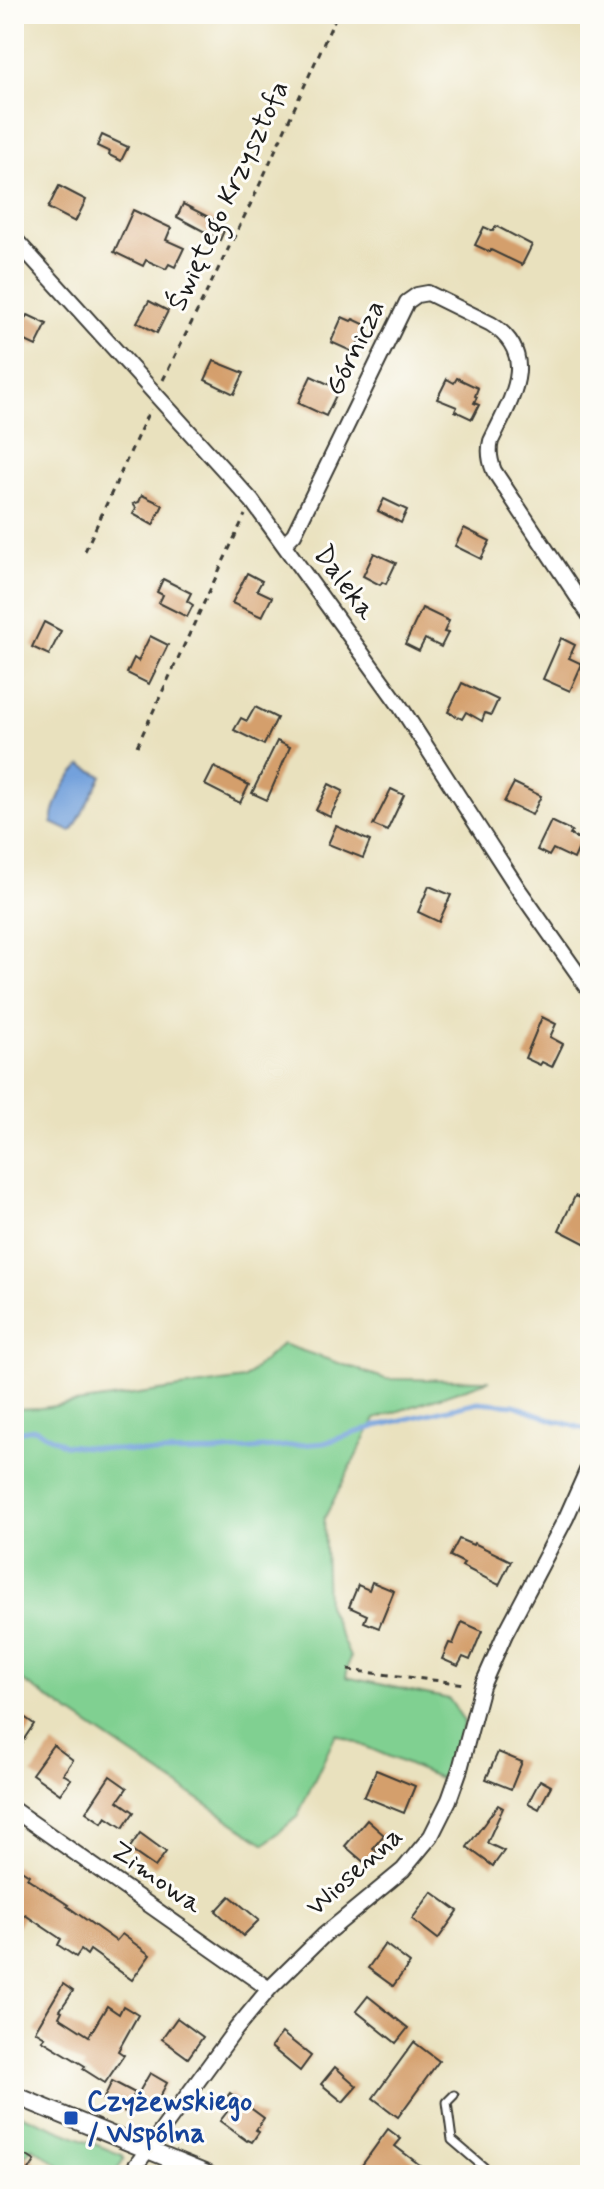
<svg xmlns="http://www.w3.org/2000/svg" width="604" height="2189" font-family="Mynerve,sans-serif">
<rect width="100%" height="100%" fill="#fdfcf7"/>
<filter id="ink" filterUnits="userSpaceOnUse"><feTurbulence type="fractalNoise" baseFrequency=".0125" numOctaves="2"/><feDisplacementMap in="SourceGraphic" scale="16" xChannelSelector="R" yChannelSelector="G"/><feConvolveMatrix kernelMatrix="1 2 1 2 8 2 1 2 1" color-interpolation-filters="sRGB"/></filter>
<filter id="wash" filterUnits="userSpaceOnUse"><feTurbulence type="fractalNoise" baseFrequency=".006" numOctaves="4" result="noise"/><feDisplacementMap in="SourceGraphic" scale="32" xChannelSelector="R" yChannelSelector="G"/><feGaussianBlur stdDeviation="1.8" result="paint"/><feColorMatrix in="noise" values="0 0 0 0 0 0 0 0 0 0 0 0 0 0 0 0 0 1.4 0 .05"/><feComposite in="paint" operator="in"/></filter>
<g filter="url(#wash)">
<rect width="100%" height="100%" fill="#e9e1be"/>
<!-- green -->
<g fill="#80d091" stroke="#4e7656" stroke-width="2">
<polygon points="282,1344 386,1379 490,1380 375,1419 324,1519 327,1605 350,1657 346,1677 449,1699 464,1721 451,1783 336,1734 297,1817 265,1844 14,1675 14,1409 41,1408 244,1379"/>
<polygon points="20,2114 122,2155 124,2159 113,2175 71,2175 71,2173 32,2147 26,2155 14,2148 14,2124"/>
</g>
<!-- water -->
<path fill="#73a1dc" stroke="#485e7c" stroke-width="2" d="M82,765L102,776L73,830L69,831L52,823C54,803 66,777 82,765Z"/>
<g fill="none" stroke-linecap="round" stroke-linejoin="round">
<!-- stream -->
<polyline stroke="#73a1dc" stroke-width="5" points="14,1432 35,1429 65,1445 155,1453 215,1452 324,1443 377,1426 478,1402 514,1405 553,1420 589,1430"/>
</g>
<g id="blocks">
<!-- building -->
<g fill="#d49f6c">
<polygon points="102,135 128,147 121,161 109,155 110,152 97,146"/>
<polygon points="59,186 86,200 75,222 48,208"/>
<polygon points="183,204 226,226 220,240 177,217"/>
<polygon points="133,210 171,228 166,240 184,248 175,267 169,264 166,269 146,260 143,266 114,252"/>
<polygon points="496,226 532,245 522,265 491,250 490,252 475,245 484,227 493,231"/>
<polygon points="149,301 168,311 157,333 137,322"/>
<polygon points="28,315 47,324 36,346 17,337"/>
<polygon points="342,317 351,321 353,319 368,326 353,352 331,342"/>
<polygon points="214,361 244,373 234,394 205,380"/>
<polygon points="311,376 339,389 326,416 298,403"/>
<polygon points="457,378 478,388 475,396 477,397 474,403 479,405 472,419 455,411 457,407 437,399 447,379 454,383"/>
<polygon points="142,495 163,505 153,525 133,514 136,508 133,504 139,502"/>
<polygon points="384,499 407,510 401,523 378,511"/>
<polygon points="464,528 490,541 481,559 455,546"/>
<polygon points="374,553 396,563 386,584 382,582 380,585 363,576"/>
<polygon points="247,573 262,581 257,590 272,597 262,617 232,603"/>
<polygon points="163,579 191,593 187,601 193,605 187,617 159,603 163,595 157,592"/>
<polygon points="422,608 449,621 444,632 448,633 441,647 425,639 419,651 405,644"/>
<polygon points="44,622 61,631 49,655 32,647"/>
<polygon points="150,636 168,645 149,684 127,673 134,658 138,661"/>
<polygon points="561,638 575,645 569,658 582,664 570,691 543,679"/>
<polygon points="462,683 498,700 491,715 485,713 482,721 466,712 462,719 448,712"/>
<polygon points="255,707 277,718 264,745 234,730 241,718 247,721"/>
<polygon points="277,741 290,747 267,800 252,793"/>
<polygon points="214,767 249,785 240,803 205,785"/>
<polygon points="514,783 541,796 532,815 504,802"/>
<polygon points="329,784 343,791 330,817 316,810"/>
<polygon points="391,789 404,795 387,831 373,825"/>
<polygon points="551,821 572,831 570,835 582,841 574,859 553,849 549,856 537,850"/>
<polygon points="336,826 370,841 363,858 328,844"/>
<polygon points="429,886 451,895 439,922 418,912"/>
<polygon points="542,1017 556,1024 550,1037 563,1044 552,1067 542,1062 540,1065 525,1058"/>
<polygon points="575,1196 590,1203 590,1246 559,1230"/>
<polygon points="459,1539 473,1545 474,1543 511,1561 499,1585 462,1566 464,1563 450,1556"/>
<polygon points="372,1582 394,1591 379,1628 364,1622 367,1615 349,1607 358,1585 369,1590"/>
<polygon points="462,1622 482,1631 470,1660 463,1657 458,1666 442,1659 449,1643 453,1644"/>
<polygon points="20,1714 34,1724 14,1754 14,1723"/>
<polygon points="53,1745 73,1760 63,1774 71,1779 60,1794 32,1774"/>
<polygon points="498,1752 522,1762 511,1789 486,1779"/>
<polygon points="376,1770 415,1786 404,1813 362,1796 365,1796"/>
<polygon points="110,1776 127,1788 118,1801 134,1812 123,1828 106,1817 102,1823 86,1812"/>
<polygon points="540,1780 551,1786 539,1809 528,1803"/>
<polygon points="498,1805 503,1808 487,1843 504,1851 493,1866 467,1847"/>
<polygon points="367,1820 384,1835 373,1848 377,1851 366,1864 345,1846"/>
<polygon points="140,1833 166,1852 155,1867 129,1849"/>
<polygon points="14,1865 29,1875 27,1878 68,1905 67,1906 116,1941 122,1934 150,1955 132,1980 90,1950 87,1955 81,1950 76,1957 58,1945 61,1939 25,1915 14,1932"/>
<polygon points="432,1892 458,1911 438,1939 412,1919"/>
<polygon points="230,1896 259,1920 243,1936 216,1911"/>
<polygon points="385,1944 410,1963 393,1986 368,1968"/>
<polygon points="63,1984 73,1991 60,2010 62,2011 59,2017 89,2036 107,2006 119,2014 123,2006 138,2015 118,2051 124,2055 105,2083 83,2069 85,2066 42,2040 45,2037 35,2031"/>
<polygon points="368,1996 408,2028 396,2043 356,2011"/>
<polygon points="177,2018 203,2037 188,2058 162,2039"/>
<polygon points="282,2033 311,2056 300,2071 271,2047"/>
<polygon points="414,2042 439,2061 398,2117 373,2098"/>
<polygon points="335,2067 357,2086 343,2102 321,2084"/>
<polygon points="150,2073 167,2083 159,2098 168,2103 161,2114 135,2099"/>
<polygon points="112,2081 135,2093 125,2112 103,2100"/>
<polygon points="230,2093 264,2118 256,2130 259,2132 252,2142 248,2140 247,2141 220,2121 227,2112 220,2107"/>
<polygon points="388,2129 401,2139 395,2146 433,2175 398,2175 388,2167 382,2175 355,2175"/>
<polygon points="14,2148 35,2161 26,2175 14,2175"/>
</g>
</g>
</g>
<g filter="url(#ink)">
<use href="#blocks" fill-opacity="0" stroke="#3b3a34" stroke-width="2"/>
<g fill="none" stroke-linecap="round" stroke-linejoin="round">
<!-- service casing -->
<g stroke="#3b3a34" stroke-width="11">
<polyline id="service" points="454,2095 447,2102 452,2140 493,2175"/>
</g>
<!-- minor casing -->
<g stroke="#3b3a34" stroke-width="18">
<g id="minor">
<polyline points="14,238 252,501 400,706 519,890 590,991"/>
<path d="M284,544L294,534L407,302L417,295L428,293L491,324C541,356 510,401 491,441C488,452 490,461 494,471L590,616"/>
<polyline points="14,1810 269,1989"/>
<polyline points="129,2175 236,2029 269,1989 324,1935 403,1870 431,1836 449,1800 460,1769 482,1686 505,1634 566,1518 590,1464"/>
</g>
</g>
<!-- tertiary casing -->
<g stroke="#3b3a34" stroke-width="20">
<polyline id="tertiary" points="14,2095 209,2175"/>
</g>
<!-- path -->
<g stroke="#3b3a34" stroke-width="3" stroke-dasharray="6 6" stroke-linecap="butt">
<polyline points="163,380 255,195 337,14"/>
<polyline points="85,551 150,409"/>
<polyline points="137,746 245,515"/>
<polyline points="348,1670 466,1684"/>
<polyline points="225,2170 235,2175"/>
</g>
<!-- service -->
<use href="#service" stroke="#fff" stroke-width="7"/>
<!-- minor -->
<use href="#minor" stroke="#fff" stroke-width="14"/>
<!-- tertiary -->
<use href="#tertiary" stroke="#fff" stroke-width="16"/>
</g>
</g>
<!-- markers -->
<rect fill="#1a4fb4" stroke="#fdfcf7" stroke-width="3" x="63" y="2110" width="16" height="16" rx="4"/>
<g text-anchor="middle" dominant-baseline="central" stroke-width="6" stroke-linejoin="round" paint-order="stroke">
<!-- street labels -->
<g font-size="28" fill="#1c1c1c" stroke="#fdfcf7">
<text transform="translate(229 196) rotate(-65)">Świętego Krzysztofa</text>
<text transform="translate(356 348) rotate(-64)">Górnicza</text>
<text transform="translate(344 583) rotate(54)">Daleka</text>
<text transform="translate(355 1872) rotate(-42)">Wiosenna</text>
<text transform="translate(156 1878) rotate(35)">Zimowa</text>
</g>
<!-- transit labels -->
<g font-size="28" font-weight="bold" fill="#164399" stroke="#fdfcf7" text-anchor="start">
<text x="87" y="2102">Czyżewskiego<tspan x="87" dy="32">/ Wspólna</tspan></text>
</g>
</g>
<!-- margin -->
<rect width="604" height="2189" fill="none" stroke="#fdfcf7" stroke-width="48"/>
</svg>
